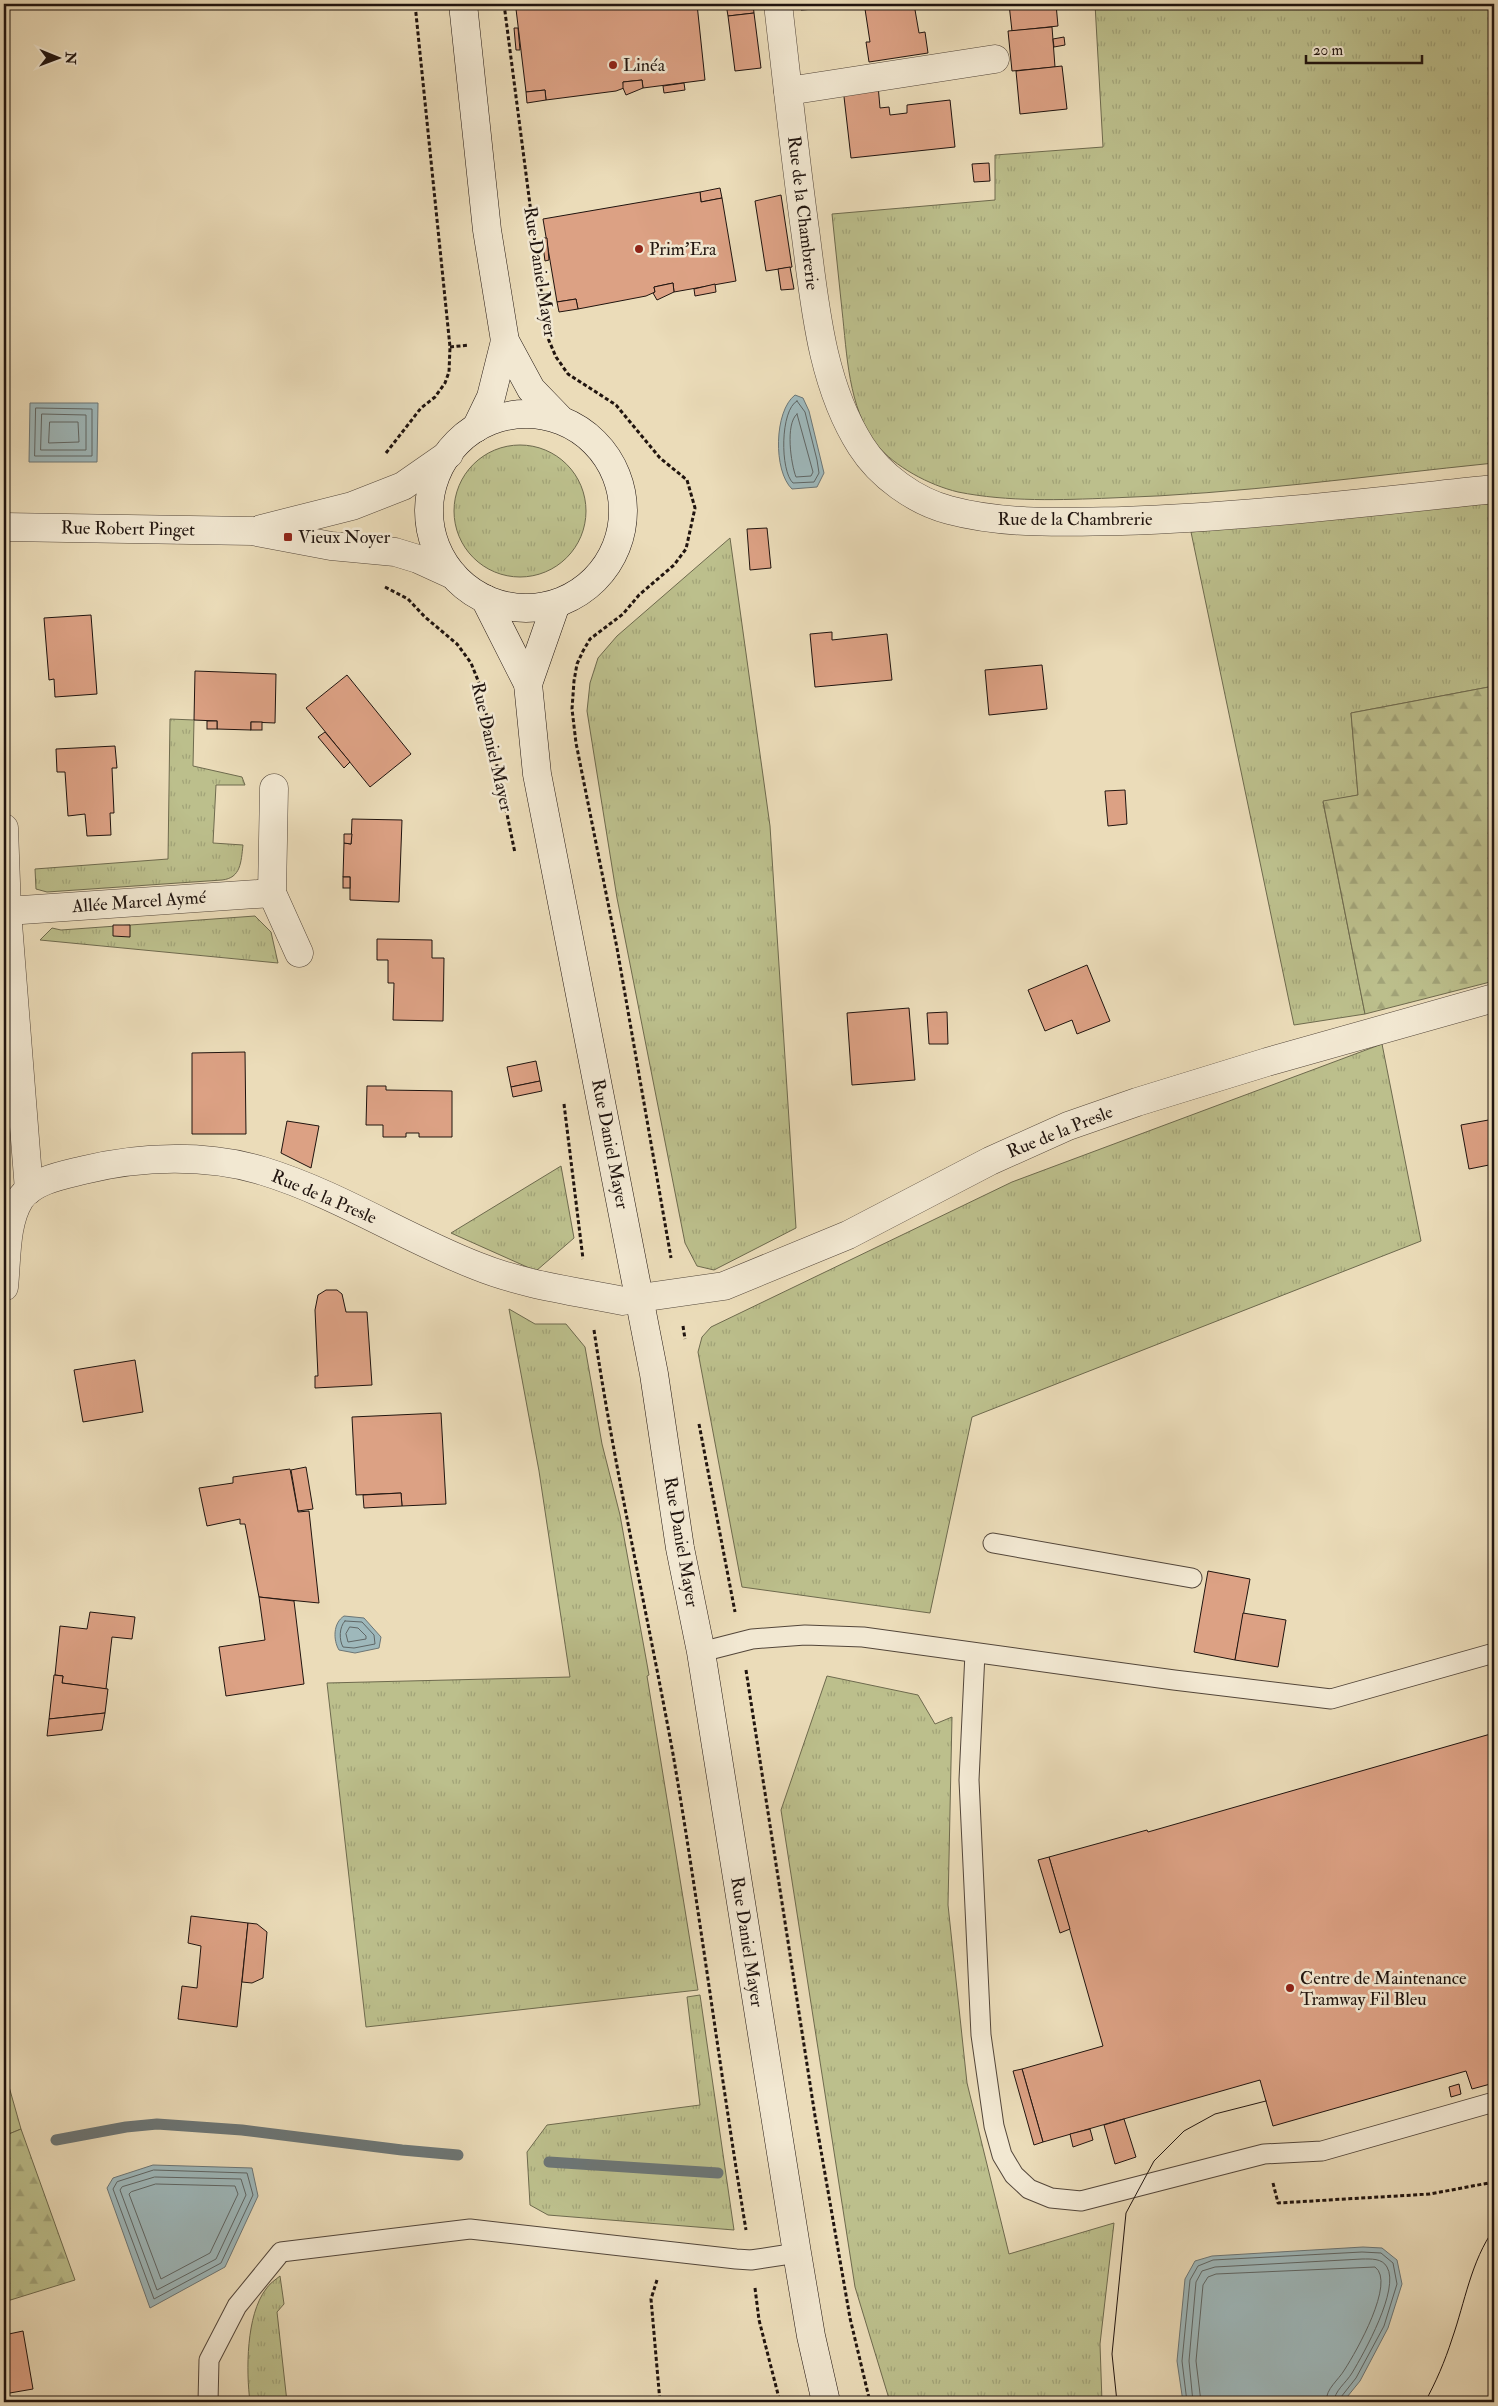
<svg xmlns="http://www.w3.org/2000/svg" width="1498" height="2406" font-family="'IM FELL Double Pica',serif">
<defs>
<pattern id="grass-tufts" width="24" height="20" patternUnits="userSpaceOnUse" patternTransform="scale(1.25)"><rect width="24" height="20" fill="#bcbf8c"/><path d="M3 7l-1-3M5 7V3M7 7l1-3M15 17l-1-3M17 17v-4M19 17l1-3" fill="none" stroke="#a1a378"/></pattern>
<pattern id="forest-firs" width="22" height="20" patternUnits="userSpaceOnUse" patternTransform="scale(1.25)"><rect width="22" height="20" fill="#bcbf8c"/><path d="M5 1l3.5 6h-7zM16 11l3.5 6h-7z" fill="#a1a378"/></pattern>
</defs>
<rect width="100%" height="100%" fill="#ebdcb9"/>
<filter id="stains"><feTurbulence type="fractalNoise" baseFrequency=".004" numOctaves="4"/><feColorMatrix values="0 0 0 0 .2 0 0 0 0 .09 0 0 0 0 .02 0 0 0 .5 -.17"/></filter>
<radialGradient id="worn" r=".72"><stop offset=".6" stop-color="#630" stop-opacity="0"/><stop offset="1" stop-color="#630" stop-opacity=".3"/></radialGradient>
<!-- grass -->
<g fill="url(#grass-tufts)" stroke="#6e6a4e">
<path d="M1095,4H1494V463C1367,476 1239,494 1111,498C1061,500 1008,502 958,492C929,485 895,467 876,444C848,407 847,354 842,310C839,278 835,246 832,214L995,200V155L1103,147Z"/>
<circle cx="520" cy="511" r="66"/>
<polygon points="1494,503 1494,686 1351,713 1358,795 1323,802 1365,1014 1294,1025 1191,532"/>
<polygon points="730,538 770,826 796,1228 714,1270 697,1266 685,1243 617,898 587,711 590,683 598,658 617,636"/>
<path d="M170,719L194,720L193,766L242,777L245,785H216L213,843L243,845C241,862 241,878 222,880L47,892L36,889L35,869L168,859Z"/>
<polygon points="255,916 271,932 278,963 40,940 52,928 61,930"/>
<polygon points="1382,1044 1421,1241 972,1417 930,1613 742,1587 698,1352 702,1337 711,1327 1012,1182"/>
<polygon points="561,1166 574,1238 536,1271 451,1233"/>
<polygon points="509,1309 535,1324 566,1324 585,1347 602,1444 620,1515 649,1675 647,1676 698,1990 366,2027 327,1683 570,1677 539,1471"/>
<polygon points="827,1676 918,1695 935,1724 952,1717 948,1905 967,2083 1009,2254 1114,2223 1100,2344 1102,2402 890,2402 855,2287 781,1810"/>
<polygon points="700,1995 734,2230 548,2215 530,2205 527,2152 547,2125 700,2105 687,1997"/>
<polygon points="4,2069 21,2129 4,2136"/>
<path d="M280,2276L284,2304L277,2312L287,2402H250C246,2371 246,2315 266,2289C269,2284 275,2280 280,2276Z"/>
</g>
<!-- forest -->
<g fill="url(#forest-firs)" stroke="#6e6a4e">
<polygon points="1494,686 1494,981 1365,1014 1323,801 1358,795 1351,713"/>
<polygon points="21,2129 75,2280 4,2302 4,2136"/>
</g>
<!-- water -->
<g fill="#9eb8bb" stroke="#6c7676">
<path d="M795,395L803,398L809,411L824,473L817,487L792,489C773,471 774,411 795,395Z"/>
<polygon points="30,403 98,403 97,462 29,462"/>
<path d="M344,1616L364,1618L381,1637L379,1648L355,1653L339,1650C333,1640 333,1623 344,1616Z"/>
<polygon points="153,2165 252,2168 258,2196 225,2267 150,2308 107,2188 113,2178"/>
<polygon points="1363,2247 1382,2248 1397,2260 1402,2284 1388,2328 1360,2381 1343,2402 1183,2402 1177,2361 1185,2279 1195,2261 1212,2256"/>
</g>
<g fill="none" stroke-linecap="round" stroke-linejoin="round">
<!-- shore -->
<g stroke="#5f6665" stroke-width="1">
<path d="M797,401L805,412L817,460L819,473L814,482L793,483C780,471 780,410 797,401Z"/>
<polygon points="36,408 92,409 92,456 35,456"/>
<polygon points="42,414 86,415 86,450 41,450"/>
<path d="M797,414L813,472L811,476L796,477C791,464 785,424 797,414Z"/>
<polygon points="50,422 78,422 79,442 49,443"/>
<path d="M345,1621L362,1622L374,1635L375,1644L354,1648L343,1647C339,1640 339,1627 345,1621Z"/>
<polygon points="350,1627 358,1628 366,1636 366,1639 348,1642 346,1634"/>
<polygon points="154,2170 247,2173 253,2195 221,2263 154,2299 113,2189 117,2182"/>
<polygon points="155,2177 241,2179 246,2195 216,2259 157,2290 120,2190 122,2187"/>
<polygon points="156,2184 235,2186 238,2194 210,2253 161,2279 129,2194 131,2192"/>
<polyline points="1187,2402 1182,2361 1190,2280 1198,2266 1213,2260 1362,2252 1381,2253 1393,2263 1397,2284 1384,2326 1356,2378 1341,2397 1340,2402"/>
<path d="M1193,2402L1189,2361L1196,2282L1202,2271L1215,2267L1362,2259C1371,2259 1382,2258 1387,2267C1400,2289 1364,2353 1352,2373C1346,2383 1334,2391 1334,2402"/>
<path d="M1201,2402L1196,2361L1203,2285L1208,2277L1216,2274L1375,2267C1396,2282 1356,2352 1345,2369C1338,2381 1326,2388 1326,2402"/>
</g>
<!-- stream -->
<g stroke="#6c7676" stroke-width="11">
<polyline points="56,2140 126,2127 157,2124 242,2130 402,2150 458,2155"/>
<polyline points="549,2162 718,2173"/>
</g>
</g>
<!-- building -->
<g fill="#dca184" stroke="#20140f">
<polygon points="556,4 697,4 705,80 643,88 642,80 623,82 624,88 616,91 546,100 545,90 526,92 516,9"/>
<polygon points="726,4 753,4 754,13 728,16"/>
<polygon points="801,4 814,4 815,9 801,10"/>
<polygon points="902,4 914,4 919,33 925,32 928,53 869,62 866,42 870,42 865,9"/>
<polygon points="1009,4 1056,4 1058,26 1012,31"/>
<polygon points="754,13 761,68 735,71 728,16"/>
<polygon points="1052,27 1055,67 1012,71 1008,31"/>
<polygon points="514,28 518,28 520,50 516,50"/>
<polygon points="1064,37 1065,45 1054,47 1053,39"/>
<polygon points="1062,66 1067,109 1020,114 1016,71"/>
<polygon points="642,80 643,88 626,95 623,88 623,82"/>
<polygon points="684,83 685,90 664,93 663,86"/>
<polygon points="878,85 880,108 889,107 890,115 907,113 907,105 950,100 955,147 851,158 843,88"/>
<polygon points="545,90 546,100 527,103 526,92"/>
<polygon points="989,163 990,181 974,182 972,164"/>
<polygon points="720,188 722,198 701,202 700,192"/>
<polygon points="700,192 701,202 722,198 736,281 674,292 673,283 654,287 655,292 646,296 578,309 576,299 557,302 543,219"/>
<polygon points="781,195 792,267 766,271 755,201"/>
<polygon points="542,238 547,238 549,260 545,261"/>
<polygon points="790,267 794,289 781,290 778,269"/>
<polygon points="673,283 674,292 657,300 653,293 655,292 654,287"/>
<polygon points="715,284 716,292 695,296 694,289"/>
<polygon points="576,299 578,309 559,312 557,302"/>
<polygon points="767,528 771,568 750,570 747,529"/>
<polygon points="91,615 97,694 55,697 54,679 49,680 44,618"/>
<polygon points="832,632 832,640 887,634 892,680 815,687 810,634"/>
<polygon points="1042,665 1047,709 989,715 985,670"/>
<polygon points="195,671 276,674 275,723 251,722 251,730 217,729 217,721 194,720"/>
<polygon points="347,675 411,754 370,787 306,708"/>
<rect x="207" y="721" width="10" height="8"/>
<rect x="251" y="722" width="11" height="8"/>
<polygon points="325,732 350,762 344,768 318,737"/>
<polygon points="115,746 117,768 112,768 114,813 110,813 111,835 87,836 85,814 68,816 65,772 57,772 56,749"/>
<polygon points="1125,790 1127,824 1108,826 1105,791"/>
<polygon points="352,819 402,820 399,902 350,900 350,877 343,877 344,843 351,844"/>
<polygon points="344,834 352,834 351,844 344,843"/>
<rect x="343" y="877" width="7" height="11"/>
<polygon points="113,925 130,925 130,937 113,936"/>
<polygon points="377,939 432,940 432,958 444,958 443,1021 393,1020 394,983 388,983 388,960 377,960"/>
<polygon points="1087,965 1110,1021 1077,1034 1072,1020 1045,1031 1028,990"/>
<polygon points="909,1008 915,1080 852,1085 847,1013"/>
<polygon points="947,1012 948,1044 929,1044 927,1013"/>
<polygon points="245,1052 246,1134 192,1134 192,1053"/>
<polygon points="536,1061 540,1081 511,1087 507,1067"/>
<polygon points="540,1081 542,1091 513,1097 511,1087"/>
<polygon points="367,1086 386,1086 386,1090 452,1091 452,1137 419,1137 419,1133 406,1133 406,1137 383,1137 383,1125 366,1125"/>
<polygon points="1494,1119 1494,1164 1469,1169 1461,1125"/>
<polygon points="287,1121 319,1126 311,1168 281,1153"/>
<polygon points="326,1290 337,1290 342,1294 346,1312 367,1312 372,1385 315,1388 315,1376 318,1376 315,1310 318,1295"/>
<polygon points="135,1360 143,1412 83,1422 74,1370"/>
<polygon points="441,1413 446,1504 402,1506 401,1493 356,1495 352,1417"/>
<polygon points="306,1467 313,1509 298,1511 291,1470"/>
<polygon points="290,1469 298,1512 309,1511 319,1603 259,1597 245,1524 240,1524 240,1519 207,1526 199,1488 233,1483 233,1477"/>
<polygon points="401,1493 402,1506 364,1508 363,1495"/>
<polygon points="1208,1571 1250,1579 1235,1660 1194,1652"/>
<polygon points="259,1597 294,1601 304,1684 226,1696 219,1647 265,1640"/>
<polygon points="90,1612 135,1617 132,1639 112,1637 106,1689 62,1683 63,1676 55,1675 60,1626 87,1629"/>
<polygon points="1243,1613 1286,1620 1278,1667 1235,1660"/>
<polygon points="54,1675 63,1676 62,1683 108,1689 105,1713 49,1719"/>
<polygon points="105,1713 102,1730 47,1736 49,1719"/>
<polygon points="1494,1733 1494,2083 1472,2089 1466,2071 1273,2126 1260,2080 1043,2142 1022,2069 1103,2046 1049,1857 1147,1830 1148,1832"/>
<polygon points="1049,1857 1070,1929 1060,1933 1038,1860"/>
<polygon points="191,1916 248,1923 237,2027 178,2019 182,1986 197,1988 201,1946 188,1943"/>
<polygon points="248,1923 257,1924 267,1932 263,1978 252,1983 242,1982"/>
<polygon points="1022,2069 1043,2142 1034,2145 1013,2071"/>
<polygon points="1459,2084 1461,2094 1451,2097 1449,2087"/>
<polygon points="1124,2119 1136,2157 1115,2164 1104,2125"/>
<polygon points="1090,2129 1093,2140 1073,2147 1070,2134"/>
<polygon points="23,2331 33,2389 4,2394 4,2335"/>
</g>
<g fill="none" stroke-linecap="round" stroke-linejoin="round">
<!-- lane casing -->
<g stroke="#53463a" stroke-width="21">
<g id="lane">
<polyline points="993,1543 1192,1578"/>
<polyline points="701,1652 752,1639 805,1635 863,1637 1174,1680 1331,1699 1494,1653"/>
<polyline points="975,1653 969,1780 981,2035 994,2126 1002,2155 1014,2175 1029,2189 1051,2198 1081,2201 1264,2154 1322,2151 1494,2102"/>
<polyline points="208,2402 209,2360 237,2306 281,2252 470,2229 736,2259 751,2260 797,2253"/>
</g>
</g>
<!-- street casing -->
<g stroke="#53463a" stroke-width="29">
<g id="street">
<path d="M778,4C787,81 795,159 806,237C815,307 822,385 861,446C880,476 915,501 949,510C1005,525 1064,522 1122,521C1246,517 1370,502 1494,489"/>
<polyline points="788,91 995,59"/>
<polyline points="4,527 252,531 331,546 395,552 418,559 453,575"/>
<polyline points="261,529 352,506 403,486 449,454"/>
<polyline points="274,788 272,893 299,953"/>
<polyline points="4,828 7,911 29,1190"/>
<polyline points="7,911 272,893"/>
<path d="M4,1287C7,1259 5,1223 20,1199C33,1180 64,1175 84,1170C141,1156 207,1154 263,1171C338,1194 405,1238 477,1266C524,1285 574,1291 623,1301"/>
<polyline points="640,1298 724,1286 848,1235 990,1161 1068,1126 1137,1102 1267,1062 1494,998"/>
</g>
</g>
<!-- secondary casing -->
<g stroke="#20140f" stroke-width="29">
<g id="secondary">
<polyline points="463,4 487,230 505,341 531,389 559,418"/>
<circle cx="526" cy="511" r="97"/>
<polyline points="476,428 491,397 505,341"/>
<polyline points="485,599 528,684 537,774 654,1374 680,1548 701,1652 797,2253 811,2336 826,2402"/>
<polyline points="528,684 556,604"/>
</g>
</g>
<!-- path -->
<g stroke="#20140f" stroke-width="3" stroke-dasharray="4 2.5" stroke-linecap="butt">
<polyline points="504,4 547,336 556,357 568,374 616,405 660,458 687,480 695,508 686,549 674,565 639,595 623,614 590,639 583,651 577,664 574,681 572,709 576,743 617,948 671,1258"/>
<polyline points="450,347 469,345"/>
<polyline points="386,453 421,408 435,397 445,383 449,372 450,347 415,4"/>
<polyline points="385,587 408,599 425,617 457,644 471,663 481,688 515,853"/>
<polyline points="564,1104 583,1259"/>
<polyline points="683,1326 685,1339"/>
<path d="M594,1330C615,1472 647,1612 673,1754C700,1912 720,2072 746,2230"/>
<polyline points="699,1424 735,1612"/>
<polyline points="746,1670 815,2116 850,2318 870,2402"/>
<polyline points="1273,2183 1278,2203 1430,2194 1494,2182"/>
<polyline points="657,2280 651,2299 660,2402"/>
<polyline points="755,2288 759,2320 780,2402"/>
</g>
<!-- lane -->
<use href="#lane" stroke="#f2e8d2" stroke-width="19"/>
<!-- street -->
<use href="#street" stroke="#f2e8d2" stroke-width="28"/>
<!-- secondary -->
<use href="#secondary" stroke="#f2e8d2" stroke-width="28"/>
<!-- tram -->
<g stroke="#20140f" stroke-width="1">
<polyline points="1117,2402 1112,2354 1126,2213 1154,2161 1184,2131 1215,2114 1266,2101"/>
<path d="M1425,2402C1436,2382 1445,2361 1452,2339C1465,2302 1471,2261 1494,2229"/>
</g>
</g>
<!-- markers -->
<g fill="#8f2418" stroke="#f2e8d2" stroke-width="2">
<circle cx="613" cy="65" r="5"/>
<circle cx="639" cy="249" r="5"/>
<rect x="283" y="532" width="10" height="10" rx="2.5"/>
<circle cx="1290" cy="1988" r="5"/>
</g>
<g text-anchor="middle" dominant-baseline="central" stroke-width="5" stroke-linejoin="round" paint-order="stroke">
<!-- poi labels -->
<g font-size="18" fill="#20140f" stroke="#f2e8d2" text-anchor="start">
<text x="623" y="65">Linéa</text>
<text x="649" y="249">Prim'Era</text>
<text x="298" y="537">Vieux Noyer</text>
<text x="1300" y="1978">Centre de Maintenance<tspan x="1300" dy="21">Tramway Fil Bleu</tspan></text>
</g>
<!-- street labels -->
<g font-size="18" fill="#20140f" stroke="#f2e8d2">
<text transform="translate(803 213) rotate(83)">Rue de la Chambrerie</text>
<text transform="translate(540 272) rotate(81)">Rue Daniel Mayer</text>
<text x="1075" y="519">Rue de la Chambrerie</text>
<text transform="translate(128 529) rotate(1)">Rue Robert Pinget</text>
<text transform="translate(492 747) rotate(77)">Rue Daniel Mayer</text>
<text transform="translate(139 902) rotate(-4)">Allée Marcel Aymé</text>
<text transform="translate(1060 1132) rotate(-22)">Rue de la Presle</text>
<text transform="translate(610 1144) rotate(79)">Rue Daniel Mayer</text>
<text transform="translate(324 1197) rotate(23)">Rue de la Presle</text>
<text transform="translate(681 1542) rotate(80)">Rue Daniel Mayer</text>
<text transform="translate(747 1942) rotate(81)">Rue Daniel Mayer</text>
</g>
</g>
<!-- margin -->
<rect width="1498" height="2406" fill="none" stroke="#ebdcb9" stroke-width="20"/>
<rect x="5" y="5" width="1488" height="2396" fill="none" stroke="#20140f" stroke-width="2.5"/>
<rect x="10" y="10" width="1478" height="2386" fill="none" stroke="#20140f"/>
<!-- north arrow -->
<g transform="translate(58 58) rotate(91)" stroke="#f2e8d2" stroke-width="4" paint-order="stroke">
<path d="M0-4L9 19L0 12L-9 19Z" fill="#20140f"/>
<text y="-8" font-size="14" font-weight="bold" text-anchor="middle" fill="#20140f">N</text>
</g>
<!-- scale -->
<path d="M1306 55v8h116v-8" fill="none" stroke="#20140f" stroke-width="2.5"/>
<text x="1313" y="55" font-size="15" fill="#20140f" stroke="#f2e8d2" stroke-width="4" paint-order="stroke">20 m</text>
<rect width="100%" height="100%" filter="url(#stains)"/>
<rect width="100%" height="100%" fill="url(#worn)"/>
</svg>
